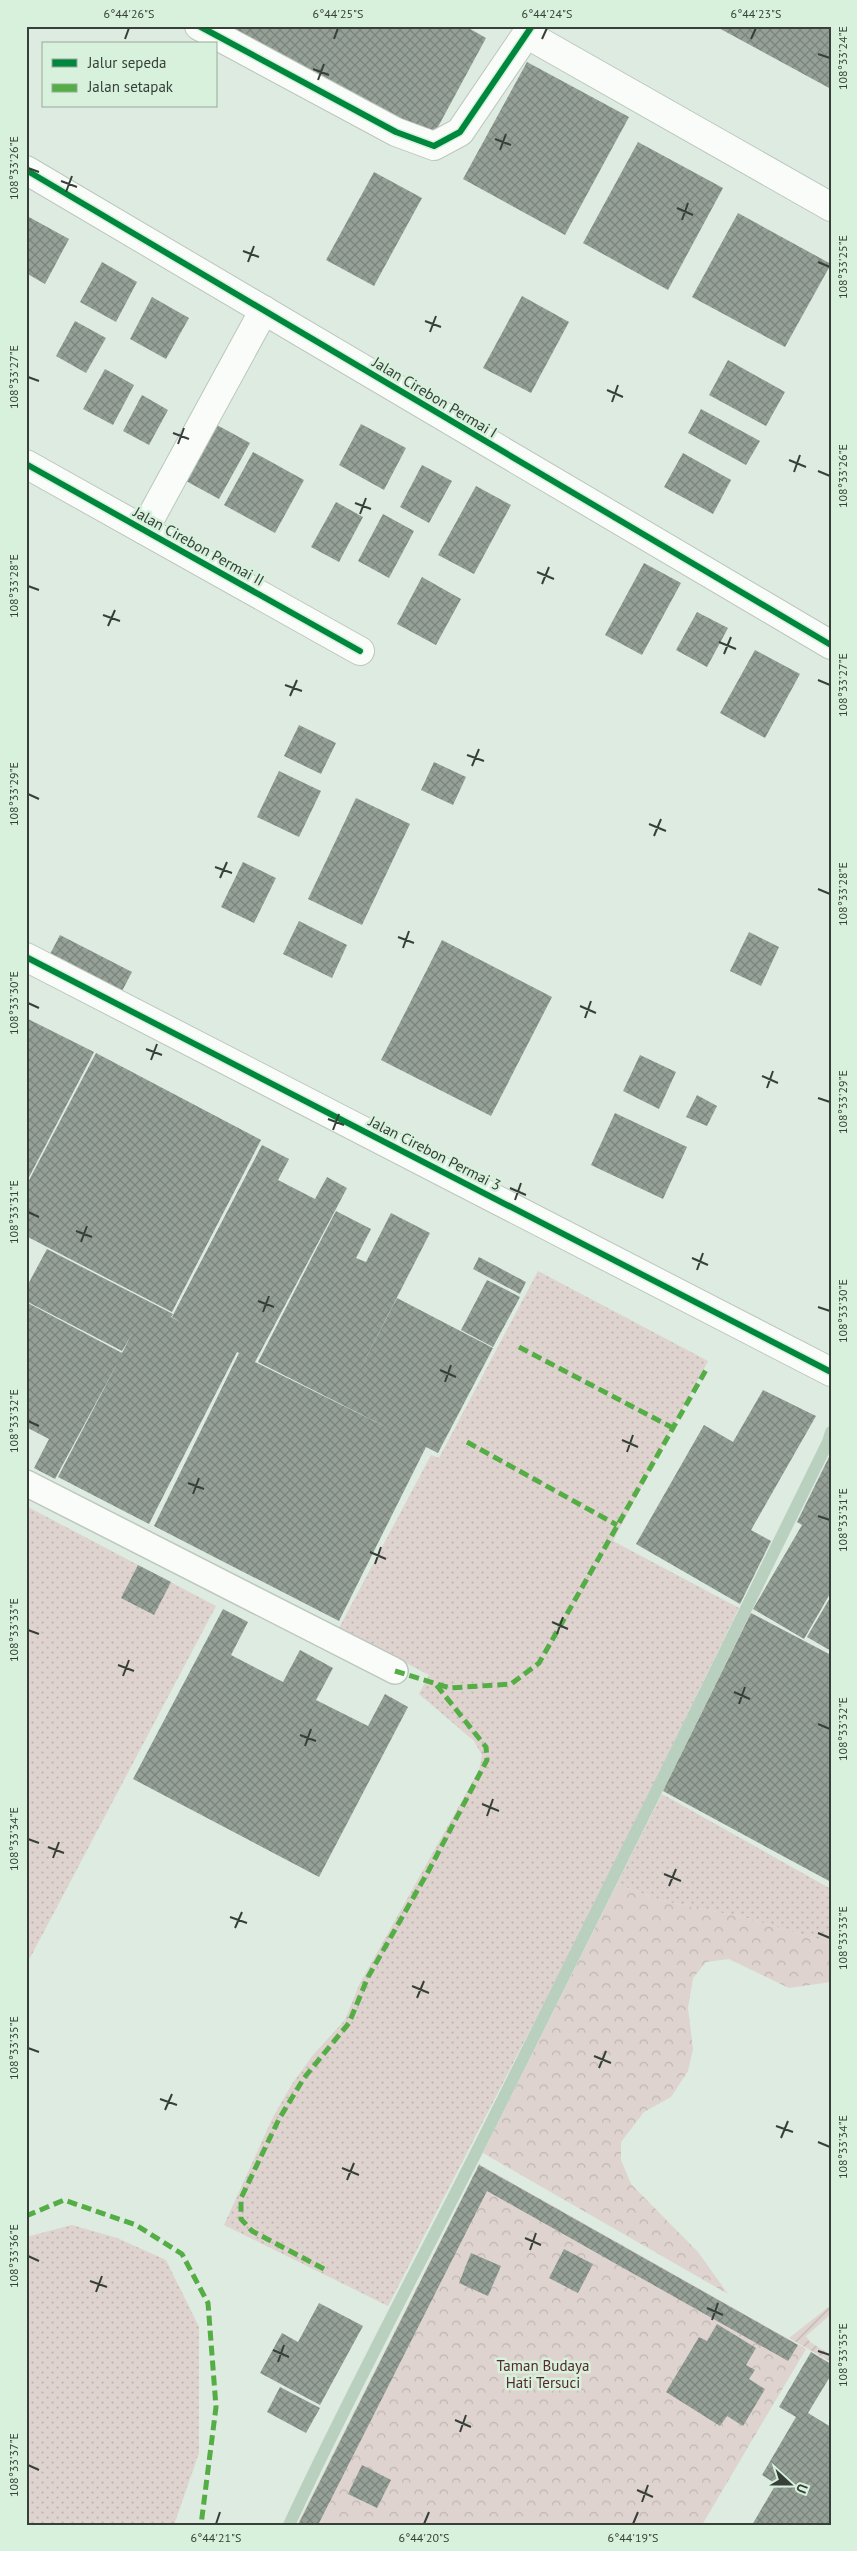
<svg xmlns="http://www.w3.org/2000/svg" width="857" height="2551" font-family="'PT Sans',sans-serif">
<defs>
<pattern id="grass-dots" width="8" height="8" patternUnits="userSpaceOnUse" patternTransform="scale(1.25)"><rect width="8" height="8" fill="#ded3cf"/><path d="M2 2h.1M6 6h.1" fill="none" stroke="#bfb6b2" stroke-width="1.8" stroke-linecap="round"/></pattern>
<pattern id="forest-crowns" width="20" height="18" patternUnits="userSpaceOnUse" patternTransform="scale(1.25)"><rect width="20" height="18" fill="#ded3cf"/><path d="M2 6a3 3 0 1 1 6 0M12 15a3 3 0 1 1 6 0" fill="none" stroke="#bfb6b2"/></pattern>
<pattern id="garden-furrows" width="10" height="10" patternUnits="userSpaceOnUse" patternTransform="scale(1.25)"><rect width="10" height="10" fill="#ded3cf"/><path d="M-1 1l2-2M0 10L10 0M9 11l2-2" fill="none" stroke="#bfb6b2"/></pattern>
<pattern id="building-cross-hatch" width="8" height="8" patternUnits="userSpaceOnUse" patternTransform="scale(1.25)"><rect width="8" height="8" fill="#95a097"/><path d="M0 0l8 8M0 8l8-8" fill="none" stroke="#7a847c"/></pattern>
</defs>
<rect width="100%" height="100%" fill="#ddebe0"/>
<!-- grass -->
<g fill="url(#grass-dots)">
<polygon points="538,1271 708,1361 613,1541 739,1608 593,1908 388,2306 224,2225 273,2117 292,2084 313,2055 345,2020 359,1985 479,1770 482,1755 474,1741 419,1694 429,1675 339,1628 431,1455 439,1458"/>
<polygon points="26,1506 216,1606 30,1958 26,1956"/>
<polygon points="662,1794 831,1889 831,1944 747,1918 663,1901 617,1884"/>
<polygon points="72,2225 117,2238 166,2260 199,2327 199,2453 174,2525 26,2525 26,2237"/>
</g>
<!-- forest -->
<g fill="url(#forest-crowns)">
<polygon points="617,1884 663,1901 747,1918 831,1944 831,1982 789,1988 729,1959 706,1962 693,1978 688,2008 693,2049 688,2071 671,2097 644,2112 621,2142 621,2160 631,2184 698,2252 728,2294 483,2153"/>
<polygon points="479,2164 806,2349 702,2525 297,2525"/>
</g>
<!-- garden -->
<polygon fill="url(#garden-furrows)" points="831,2305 831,2314 806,2336 810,2342 831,2355 831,2362 789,2338"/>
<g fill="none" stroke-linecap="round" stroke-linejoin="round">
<!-- stream -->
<path stroke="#b9d0be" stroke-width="12" d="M289,2525C352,2389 424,2257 491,2123C605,1897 716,1669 828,1442L831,1432"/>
</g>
<!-- building -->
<g fill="url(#building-cross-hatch)">
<polygon points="233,26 465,26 486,38 432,138 232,28"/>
<polygon points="715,26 831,26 831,89"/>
<polygon points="527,62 629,117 565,235 463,179"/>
<polygon points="638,142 723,188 668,290 583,243"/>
<polygon points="374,172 422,198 374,286 326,260"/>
<polygon points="738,213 831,264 785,347 692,297"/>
<polygon points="29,217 69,239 45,284 26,273 26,222"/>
<polygon points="102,262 137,282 116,322 80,302"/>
<polygon points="522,296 569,322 531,393 483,368"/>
<polygon points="152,297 189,318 166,359 130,339"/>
<polygon points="75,321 106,338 86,373 56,356"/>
<polygon points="728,360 785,392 766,426 709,395"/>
<polygon points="105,369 134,385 113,425 83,409"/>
<polygon points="142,395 168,410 149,445 123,431"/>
<polygon points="701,409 760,441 746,465 688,433"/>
<polygon points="361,424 406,448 384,490 339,465"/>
<polygon points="217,425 250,443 219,499 186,481"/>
<polygon points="253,452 304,480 275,533 224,505"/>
<polygon points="683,453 731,480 713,514 664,487"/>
<polygon points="422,465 452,481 429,523 400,507"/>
<polygon points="476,486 511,505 474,574 438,555"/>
<polygon points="336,502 363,517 339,562 311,547"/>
<polygon points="383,514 414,531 389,578 358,561"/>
<polygon points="644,563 681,583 642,655 605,635"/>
<polygon points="422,577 461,599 436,645 397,624"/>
<polygon points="697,612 728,628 707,667 676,650"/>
<polygon points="755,650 800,674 765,738 720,713"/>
<polygon points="299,725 336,743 321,774 284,756"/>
<polygon points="434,762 466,777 453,805 421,790"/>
<polygon points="279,771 321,791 299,837 257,817"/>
<polygon points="356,798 410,824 362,925 308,899"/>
<polygon points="243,862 276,878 254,923 221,907"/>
<polygon points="299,921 347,945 332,978 283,954"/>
<polygon points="749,932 779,947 761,986 730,971"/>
<polygon points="60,935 132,972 121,993 49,956"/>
<polygon points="442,940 552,997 491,1116 381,1060"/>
<polygon points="26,1018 94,1052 26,1183"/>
<polygon points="96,1053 261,1140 172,1312 26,1236 26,1186"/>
<polygon points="640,1055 676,1072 659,1109 623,1091"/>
<polygon points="697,1095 717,1106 707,1126 686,1117"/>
<polygon points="615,1113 687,1147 663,1199 591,1165"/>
<polygon points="262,1145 289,1159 278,1180 315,1199 327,1177 347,1188 255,1362 392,1430 258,1362 336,1211 371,1229 356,1258 366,1262 391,1213 430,1233 352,1385 397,1298 493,1348 438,1453 426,1447 339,1621 154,1526 239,1353 245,1356 237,1352 149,1524 58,1477 119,1360 55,1479 34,1468 49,1439 26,1427 26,1302 122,1353 132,1334 122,1351 26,1301 26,1288 47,1249 173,1314 171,1317 182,1323 172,1317"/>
<polygon points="479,1257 526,1282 520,1294 473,1269"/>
<polygon points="487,1280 520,1297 493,1347 461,1330"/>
<polygon points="763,1390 816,1416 751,1530 771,1541 740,1604 636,1544 704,1425 733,1442"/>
<polygon points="831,1453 831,1592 804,1639 753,1609 802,1525 797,1522"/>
<polygon points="138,1565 171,1582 154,1615 121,1598"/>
<polygon points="831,1596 831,1651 807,1637"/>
<polygon points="223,1609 248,1622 231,1655 283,1682 300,1650 333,1668 316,1700 368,1726 385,1694 408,1707 319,1877 133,1779"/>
<polygon points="751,1613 831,1655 831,1882 663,1791"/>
<polygon points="479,2165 798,2345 788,2361 487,2191 318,2525 298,2525"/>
<polygon points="564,2249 593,2264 578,2293 549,2278"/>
<polygon points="471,2253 501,2266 488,2296 459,2283"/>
<polygon points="319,2303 363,2326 320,2405 260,2373 282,2333 298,2342"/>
<polygon points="717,2324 756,2348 746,2365 755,2370 749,2379 765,2389 743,2426 727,2416 720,2426 666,2392 699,2337 707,2341"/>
<polygon points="811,2352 831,2364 831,2375 808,2413 831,2427 831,2525 752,2525 776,2484 762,2475 796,2417 779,2407"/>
<polygon points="280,2387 320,2408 306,2433 267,2412"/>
<polygon points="362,2465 391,2480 377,2508 348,2494"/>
</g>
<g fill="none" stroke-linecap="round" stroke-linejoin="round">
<!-- service casing -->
<g stroke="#bcc7be" stroke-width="28">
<polyline id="service" points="26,1483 395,1671"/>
</g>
<!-- minor casing -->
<g stroke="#bcc7be" stroke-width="30">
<g id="minor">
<polyline points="199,26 396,132 434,146 460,132 532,26"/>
<polyline points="528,35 831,207"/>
<polyline points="26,170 831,645"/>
<polyline points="26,464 360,651"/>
<polyline points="144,530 264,310"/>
<polyline points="26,957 831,1372"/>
</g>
</g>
<!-- service -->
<use href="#service" stroke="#fafcfa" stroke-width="25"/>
<!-- minor -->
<use href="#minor" stroke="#fafcfa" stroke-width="28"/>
<!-- quiet -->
<g stroke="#55ad46" stroke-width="5" stroke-dasharray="10 5" stroke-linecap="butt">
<polyline points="519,1347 673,1428"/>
<polyline points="467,1442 617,1525"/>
<polyline points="395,1671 450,1688 511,1684 539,1663 706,1370"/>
<polyline points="26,2216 64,2200 136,2225 182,2254 208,2303 216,2407 201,2525"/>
<polyline points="324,2269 252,2231 241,2219 241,2198 279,2119 304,2078 349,2023 368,1977 429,1870 487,1760 486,1747 434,1682"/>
</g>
<!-- cycleway casing -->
<g stroke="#d7f1dc" stroke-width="9">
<g id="cycleway">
<polyline points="199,26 396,132 434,146 460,132 532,26"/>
<polyline points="26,170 831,645"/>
<polyline points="26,464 360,651"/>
<polyline points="26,957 831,1372"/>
</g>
</g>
<!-- cycleway -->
<use href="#cycleway" stroke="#00873e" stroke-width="6"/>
</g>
<!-- ticks -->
<path fill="none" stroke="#364038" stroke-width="2" d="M125,39L129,28M334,39L338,28M542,39L547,28M751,39L756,28M818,54L830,58M313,69L329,75M318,80L324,64M495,139L511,145M500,150L506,134M28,168L39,172M61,181L77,187M66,192L72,176M677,208L693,215M682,220L688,203M243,251L259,257M248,262L254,246M818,262L830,267M425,321L441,327M430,332L436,316M28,377L39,381M607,390L623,397M612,402L618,385M173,433L189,439M178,444L184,428M789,460L806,467M818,471L830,476M794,472L800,455M355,503L371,509M360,514L366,498M537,572L554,579M542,584L549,567M28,586L39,590M103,615L120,621M108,626L115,610M719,642L736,649M724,654L731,637M818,680L830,685M285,685L302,691M290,696L297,680M467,755L484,761M472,766L479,749M28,794L39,799M649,824L666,831M654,836L661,819M215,867L232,873M220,878L227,862M818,889L830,894M398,937L414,943M403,948L409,931M28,1003L39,1008M580,1006L596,1013M585,1018L591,1001M146,1049L162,1055M151,1060L157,1044M762,1076L778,1083M767,1088L773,1071M818,1098L830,1102M328,1119L344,1125M333,1130L339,1114M510,1188L526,1195M515,1200L521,1183M28,1212L39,1217M76,1231L92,1237M81,1242L87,1226M692,1258L708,1265M697,1270L703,1253M258,1301L274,1307M818,1307L830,1311M263,1312L269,1296M440,1370L456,1377M445,1382L451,1365M28,1421L39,1426M622,1440L638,1447M627,1452L633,1435M188,1483L204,1489M193,1494L199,1478M818,1516L830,1520M370,1552L386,1559M375,1564L381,1547M552,1622L568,1629M28,1630L39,1634M557,1634L563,1617M118,1665L134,1671M123,1676L129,1660M734,1692L750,1699M739,1704L745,1687M818,1724L830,1729M300,1735L316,1741M305,1746L311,1729M482,1804L499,1811M487,1816L493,1799M28,1839L39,1843M48,1847L64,1853M53,1858L59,1842M664,1874L681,1881M669,1886L676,1869M230,1917L247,1923M235,1928L242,1912M818,1933L830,1938M412,1986L429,1993M417,1998L424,1981M28,2048L39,2052M594,2056L611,2063M599,2068L606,2051M160,2099L177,2105M165,2110L172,2094M776,2126L793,2132M781,2138L788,2121M818,2142L830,2147M342,2168L359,2175M347,2180L354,2163M525,2238L541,2245M530,2250L536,2233M28,2256L39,2261M90,2281L107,2287M96,2292L102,2276M707,2308L723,2315M712,2320L718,2303M273,2350L289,2357M818,2351L830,2355M278,2362L284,2345M455,2420L471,2427M460,2432L466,2415M28,2465L39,2470M637,2490L653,2497M642,2502L648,2485M216,2524L220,2512M424,2524L429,2512M633,2524L638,2512"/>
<g text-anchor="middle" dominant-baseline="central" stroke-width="5" stroke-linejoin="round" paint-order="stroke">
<!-- street labels -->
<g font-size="15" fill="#364038" stroke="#d7f1dc">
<text transform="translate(435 397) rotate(31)">Jalan Cirebon Permai I</text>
<text transform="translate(199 546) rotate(29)">Jalan Cirebon Permai II</text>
<text transform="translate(435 1153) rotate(27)">Jalan Cirebon Permai 3</text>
</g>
<!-- park labels -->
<g font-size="15" fill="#59282f" stroke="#d7f1dc">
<text x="543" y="2365">Taman Budaya<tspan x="543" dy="17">Hati Tersuci</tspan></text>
</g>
</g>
<!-- border -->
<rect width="857" height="2551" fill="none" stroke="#d7f1dc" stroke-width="55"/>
<!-- legend -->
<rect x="42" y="42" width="175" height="65" fill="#d7f1dc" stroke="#97aa9a"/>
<rect x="52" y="59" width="25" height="8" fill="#00873e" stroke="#97aa9a"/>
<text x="88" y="68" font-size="15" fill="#364038">Jalur sepeda</text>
<rect x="52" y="84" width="25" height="8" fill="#55ad46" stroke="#97aa9a"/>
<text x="88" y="92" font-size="15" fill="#364038">Jalan setapak</text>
<!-- north arrow -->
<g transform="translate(790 2484) rotate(111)" stroke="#d7f1dc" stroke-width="4" paint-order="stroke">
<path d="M0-4L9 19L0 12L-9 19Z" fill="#364038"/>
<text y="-8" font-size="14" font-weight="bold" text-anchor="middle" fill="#364038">U</text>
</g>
<rect x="28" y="28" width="802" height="2496" fill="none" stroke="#364038" stroke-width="2"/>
<g font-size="12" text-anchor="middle" fill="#364038">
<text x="129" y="18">6°44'26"S</text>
<text x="338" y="18">6°44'25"S</text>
<text x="547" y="18">6°44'24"S</text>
<text x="756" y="18">6°44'23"S</text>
<text transform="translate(843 58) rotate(-90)" y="4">108°33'24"E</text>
<text transform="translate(14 168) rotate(-90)" y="4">108°33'26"E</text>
<text transform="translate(843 267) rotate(-90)" y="4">108°33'25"E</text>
<text transform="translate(14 377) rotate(-90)" y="4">108°33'27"E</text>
<text transform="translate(843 476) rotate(-90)" y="4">108°33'26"E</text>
<text transform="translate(14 586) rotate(-90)" y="4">108°33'28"E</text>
<text transform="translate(843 685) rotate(-90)" y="4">108°33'27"E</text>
<text transform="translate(14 794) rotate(-90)" y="4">108°33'29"E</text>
<text transform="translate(843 894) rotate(-90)" y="4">108°33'28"E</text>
<text transform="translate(14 1003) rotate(-90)" y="4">108°33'30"E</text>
<text transform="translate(843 1102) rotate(-90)" y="4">108°33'29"E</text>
<text transform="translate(14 1212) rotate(-90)" y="4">108°33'31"E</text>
<text transform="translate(843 1311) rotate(-90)" y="4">108°33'30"E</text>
<text transform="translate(14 1421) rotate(-90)" y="4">108°33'32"E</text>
<text transform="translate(843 1520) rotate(-90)" y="4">108°33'31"E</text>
<text transform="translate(14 1630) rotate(-90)" y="4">108°33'33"E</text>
<text transform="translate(843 1729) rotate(-90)" y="4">108°33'32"E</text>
<text transform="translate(14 1839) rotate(-90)" y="4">108°33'34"E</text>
<text transform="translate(843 1938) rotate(-90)" y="4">108°33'33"E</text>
<text transform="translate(14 2048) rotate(-90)" y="4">108°33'35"E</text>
<text transform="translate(843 2147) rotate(-90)" y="4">108°33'34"E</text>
<text transform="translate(14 2256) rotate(-90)" y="4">108°33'36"E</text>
<text transform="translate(843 2355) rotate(-90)" y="4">108°33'35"E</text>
<text transform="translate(14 2465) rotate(-90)" y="4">108°33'37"E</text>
<text x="216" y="2542">6°44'21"S</text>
<text x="424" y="2542">6°44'20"S</text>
<text x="633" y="2542">6°44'19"S</text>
</g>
</svg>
